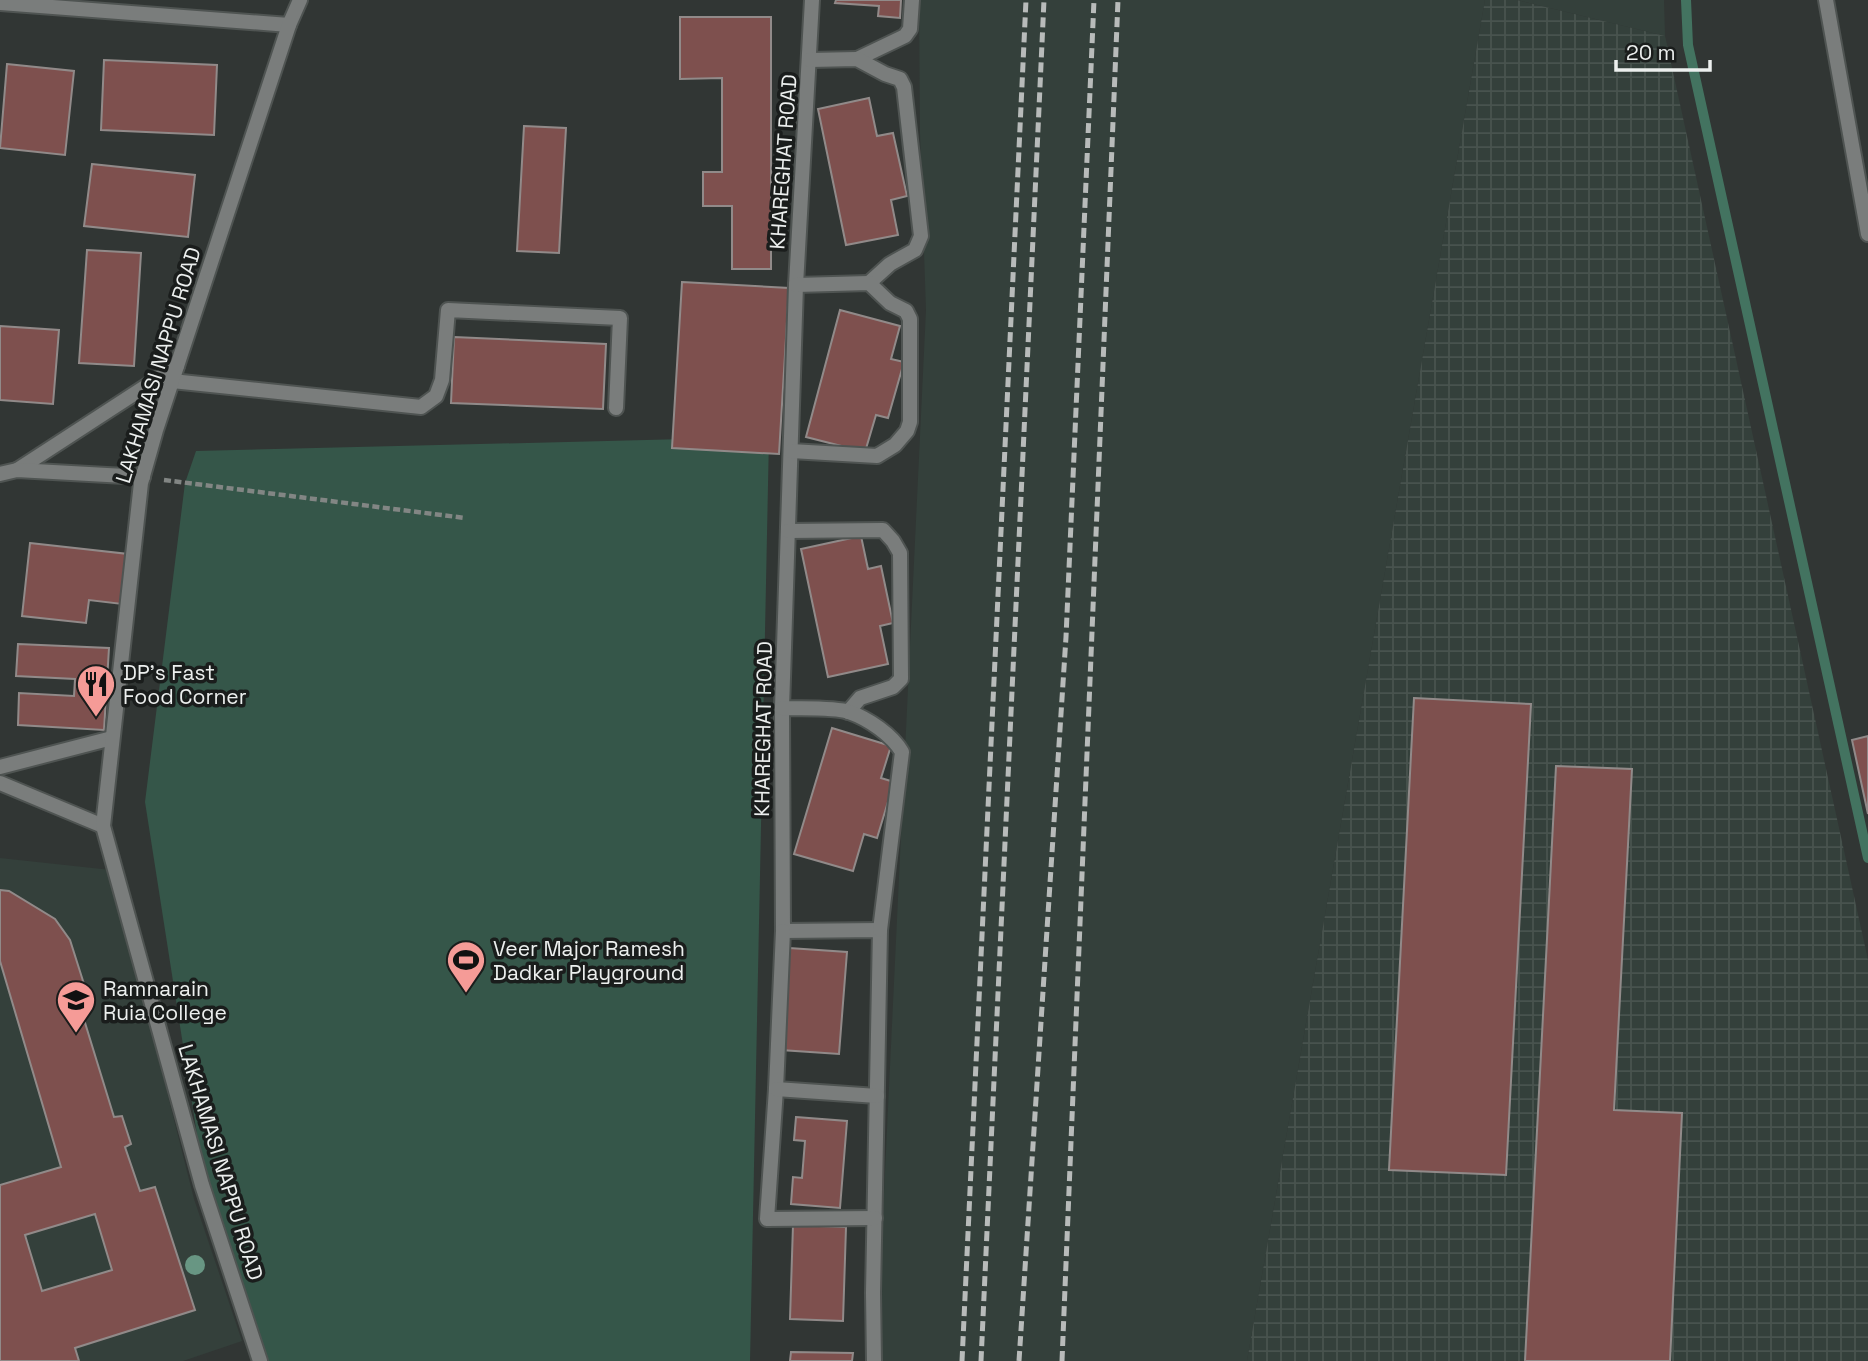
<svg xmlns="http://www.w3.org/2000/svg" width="1868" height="1361" font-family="'Space Grotesk',sans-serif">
<defs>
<pattern id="industrial-grid" width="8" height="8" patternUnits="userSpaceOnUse" patternTransform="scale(1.75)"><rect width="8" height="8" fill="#34403b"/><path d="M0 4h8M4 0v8" fill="none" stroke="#48534e"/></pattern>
</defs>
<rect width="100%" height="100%" fill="#313634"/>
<!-- built -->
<g fill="#34403b">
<polygon points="919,0 1485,0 1247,1361 876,1361 926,310 920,133"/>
<polygon points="1517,0 1664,0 1665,36"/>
<polygon points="0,858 111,870 194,1199 242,1341 183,1361 0,1361"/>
</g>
<!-- industrial -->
<polygon fill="url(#industrial-grid)" points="1485,0 1517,0 1665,36 1868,960 1868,1361 1247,1361"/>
<!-- green -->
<polygon fill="#355649" points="769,437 750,1361 260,1361 205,1186 145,802 185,483 196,451"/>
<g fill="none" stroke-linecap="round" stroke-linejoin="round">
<!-- stream -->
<polyline stroke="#437360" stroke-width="10" points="1686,0 1688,45 1868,858"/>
</g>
<!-- building -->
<g fill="#7e504e" stroke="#918a89" stroke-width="2" fill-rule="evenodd">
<polygon points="836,0 901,0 900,18 878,16 879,6 835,3"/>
<polygon points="680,17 771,17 771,269 732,269 732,206 703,206 703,172 722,172 722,78 680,79"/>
<polygon points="104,60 217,65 214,135 101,130"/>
<polygon points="7,64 74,71 65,155 0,148"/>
<polygon points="869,98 877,136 893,133 907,196 891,200 898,235 846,245 818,109"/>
<polygon points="524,126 566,128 559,253 517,251"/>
<polygon points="92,164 195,175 188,237 84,226"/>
<polygon points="87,250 141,253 134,366 79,363"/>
<polygon points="682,282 789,288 779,454 672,448"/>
<polygon points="840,310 900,326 891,359 904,362 888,418 876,415 865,452 806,437"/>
<polygon points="0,326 59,330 53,404 0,400"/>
<polygon points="454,337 606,344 603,409 451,403"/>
<polygon points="861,536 868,569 881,566 893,623 880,626 888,664 828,677 801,549"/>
<polygon points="30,543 128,554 122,604 89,600 86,623 22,616"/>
<polygon points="18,644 109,648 104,730 18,725 19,693 74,696 75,679 16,676"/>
<polygon points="1414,698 1531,704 1506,1175 1389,1170"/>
<polygon points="832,728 891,746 881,778 894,782 877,838 864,834 853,871 794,854"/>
<polygon points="1868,736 1868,814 1852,740"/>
<polygon points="1556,766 1632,769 1614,1110 1682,1113 1670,1361 1525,1361"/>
<path d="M0,890L9,891L55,919L70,940L84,984L74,987L114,1117L122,1116L131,1144L125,1147L140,1191L155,1187L195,1310L75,1348L79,1361H0V1185L61,1167L0,961ZM95,1214L112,1270L42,1291L25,1235Z"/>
<polygon points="789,948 847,952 839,1054 781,1050"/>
<polygon points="796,1117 847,1121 840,1208 791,1204 793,1177 802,1178 805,1141 794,1140"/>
<polygon points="793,1225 846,1227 843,1321 790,1319"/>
<polygon points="791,1352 853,1353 852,1361 790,1361"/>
</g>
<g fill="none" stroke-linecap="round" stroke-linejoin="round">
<!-- service casing -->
<g stroke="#4f5452" stroke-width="18">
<polyline id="service" points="172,381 421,407 436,396 442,380 448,310 620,318 616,408"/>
</g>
<!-- minor casing -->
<g stroke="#4f5452" stroke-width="18">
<g id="minor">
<polyline points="812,0 796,285 782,708 783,931 880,930 873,1293 874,1361"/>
<polyline points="0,3 289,25"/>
<polyline points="857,59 905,36 910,29 912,0"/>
<polyline points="810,60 857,59 885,74 900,79 904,87 921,236 915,250 890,264 869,283"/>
<polyline points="791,451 877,456 895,445 907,431 910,422 910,319 906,311 890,303 869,283 796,285"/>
<polyline points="788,531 883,530 893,541 900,553 901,679 893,687 860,698 848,712"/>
<path d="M782,708C799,709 834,707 849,712C869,719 892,735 902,752L880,930"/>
<polyline points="783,931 776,1089 767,1219 875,1218"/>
<polyline points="776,1089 877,1096"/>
</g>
</g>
<!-- tertiary casing -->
<g stroke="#4f5452" stroke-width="18">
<g id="tertiary">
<polyline points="1826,0 1868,234"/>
<polyline points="17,470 177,366"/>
<polyline points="0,474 17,470 143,477"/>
<polyline points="0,767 112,738"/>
<polyline points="0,783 103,826"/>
<polyline points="260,1361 202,1185 103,826 141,483 156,430 289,25 300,0"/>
</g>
</g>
<!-- path -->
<polyline stroke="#828684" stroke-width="4.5" stroke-dasharray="7 3.5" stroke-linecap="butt" points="164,480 465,518"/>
<!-- service -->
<use href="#service" stroke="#7a7d7c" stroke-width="14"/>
<!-- minor -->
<use href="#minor" stroke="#7a7d7c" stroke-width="14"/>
<!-- tertiary -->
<use href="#tertiary" stroke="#7a7d7c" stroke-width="14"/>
<!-- rail -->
<g stroke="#b8bbba" stroke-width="5" stroke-dasharray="10 5" stroke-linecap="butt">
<polyline points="962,1361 1026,0"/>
<polyline points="981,1361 1044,0"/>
<polyline points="1019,1361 1066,637 1094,0"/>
<polyline points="1062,1361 1118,0"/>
</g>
</g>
<!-- trees -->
<circle fill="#689683" cx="195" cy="1265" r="10"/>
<!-- icons -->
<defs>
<g id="restaurant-pin" transform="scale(2.0125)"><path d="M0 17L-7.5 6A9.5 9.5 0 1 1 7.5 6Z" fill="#f59b97" stroke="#1a1d1c"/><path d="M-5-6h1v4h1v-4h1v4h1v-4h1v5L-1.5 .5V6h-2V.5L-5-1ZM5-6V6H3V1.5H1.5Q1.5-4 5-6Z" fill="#111"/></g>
<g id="stadium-pin" transform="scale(2.0125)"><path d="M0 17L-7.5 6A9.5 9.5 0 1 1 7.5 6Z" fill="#f59b97" stroke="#1a1d1c"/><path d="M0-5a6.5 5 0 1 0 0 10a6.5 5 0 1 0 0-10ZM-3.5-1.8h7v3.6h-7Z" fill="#111"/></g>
<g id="university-pin" transform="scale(2.0125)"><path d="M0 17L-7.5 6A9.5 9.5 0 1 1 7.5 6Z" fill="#f59b97" stroke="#1a1d1c"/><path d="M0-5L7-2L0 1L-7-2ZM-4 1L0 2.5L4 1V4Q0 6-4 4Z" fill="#111"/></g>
</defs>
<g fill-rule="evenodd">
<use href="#restaurant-pin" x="96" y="684"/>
<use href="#stadium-pin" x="466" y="960"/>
<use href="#university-pin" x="76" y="1000"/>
</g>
<g text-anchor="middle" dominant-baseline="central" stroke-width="7" stroke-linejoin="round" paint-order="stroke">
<!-- street labels -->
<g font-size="21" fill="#ecefee" stroke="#1a1d1c">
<text transform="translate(783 162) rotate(-86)">KHAREGHAT ROAD</text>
<text transform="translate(158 365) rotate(-73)">LAKHAMASI NAPPU ROAD</text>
<text transform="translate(763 729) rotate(-89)">KHAREGHAT ROAD</text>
<text transform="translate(221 1162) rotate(73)">LAKHAMASI NAPPU ROAD</text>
</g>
<!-- poi labels -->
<g font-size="21" fill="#ecefee" stroke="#1a1d1c" text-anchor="start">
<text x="123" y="672">DP's Fast<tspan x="123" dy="24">Food Corner</tspan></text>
<text x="493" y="948">Veer Major Ramesh<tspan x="493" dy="24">Dadkar Playground</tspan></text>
<text x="103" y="988">Ramnarain<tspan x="103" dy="24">Ruia College</tspan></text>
</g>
</g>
<!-- scale -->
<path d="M1616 60v10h94v-10" fill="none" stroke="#ecefee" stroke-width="3.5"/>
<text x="1626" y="60" font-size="21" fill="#ecefee" stroke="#1a1d1c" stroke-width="5" paint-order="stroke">20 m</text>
</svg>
